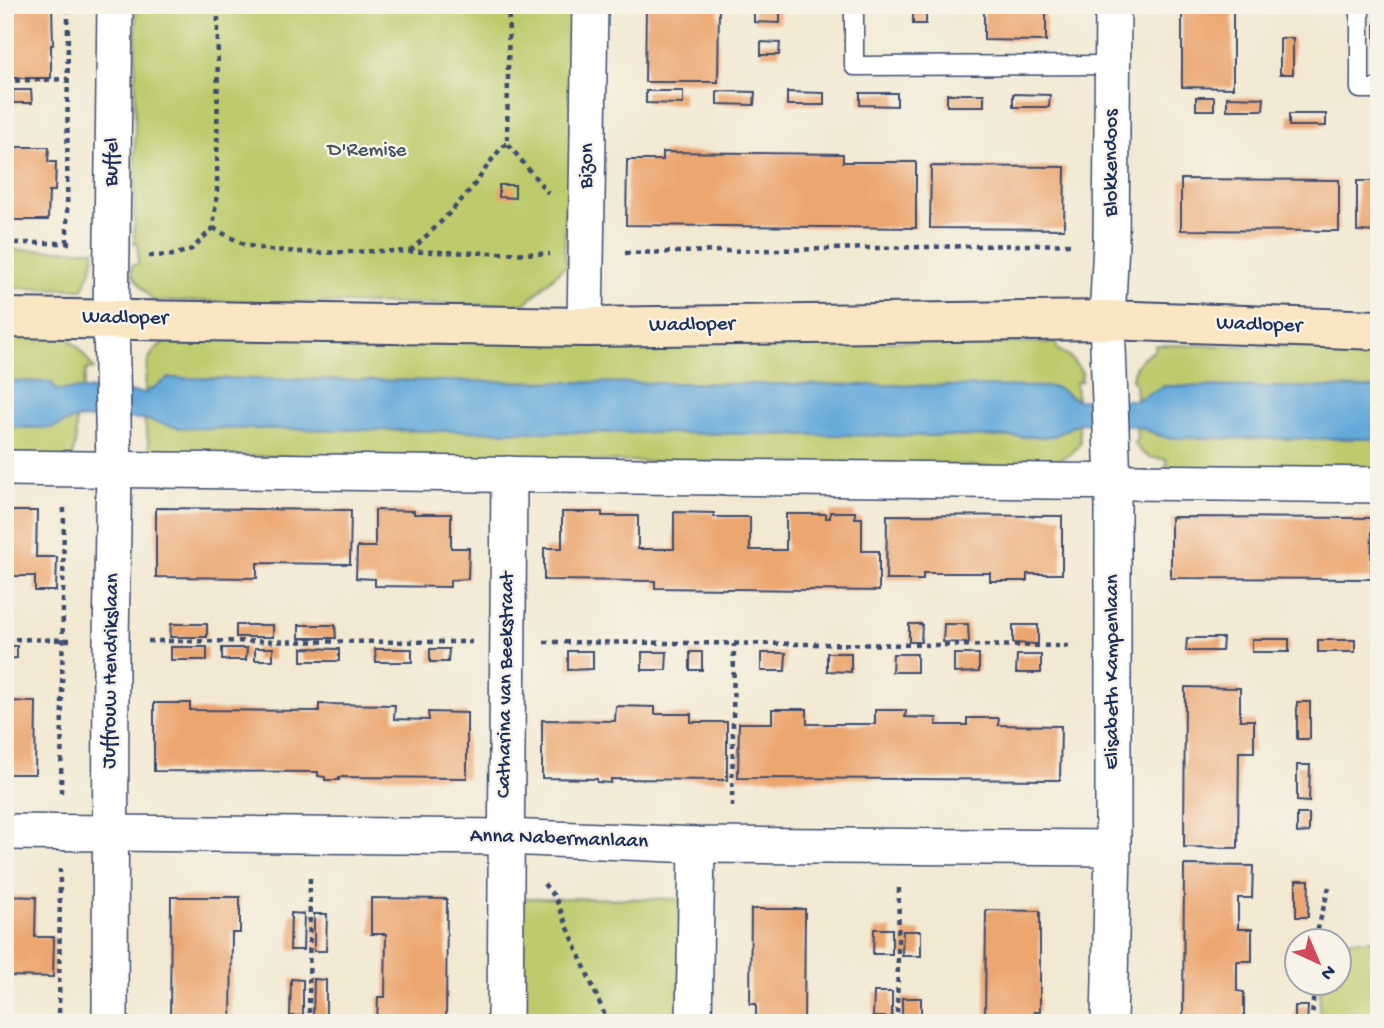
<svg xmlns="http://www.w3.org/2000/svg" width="1384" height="1028" font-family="'Gochi Hand',sans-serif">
<rect width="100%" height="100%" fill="#f7f3e8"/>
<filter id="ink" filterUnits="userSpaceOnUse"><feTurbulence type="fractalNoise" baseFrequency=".0143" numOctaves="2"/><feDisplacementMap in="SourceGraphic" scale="14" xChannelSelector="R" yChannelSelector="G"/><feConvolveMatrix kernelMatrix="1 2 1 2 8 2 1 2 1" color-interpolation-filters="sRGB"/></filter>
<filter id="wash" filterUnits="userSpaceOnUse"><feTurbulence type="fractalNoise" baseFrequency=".00686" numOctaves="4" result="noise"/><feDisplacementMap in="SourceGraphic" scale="28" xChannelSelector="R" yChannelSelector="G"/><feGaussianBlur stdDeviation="1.57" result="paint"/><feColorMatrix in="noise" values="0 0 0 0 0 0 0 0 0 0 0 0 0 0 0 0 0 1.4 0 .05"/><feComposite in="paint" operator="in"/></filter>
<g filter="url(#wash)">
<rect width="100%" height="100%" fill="#f3e9d3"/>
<!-- green -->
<g fill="#beca6c" stroke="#6c7c65" stroke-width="2">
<polygon points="136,5 572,5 571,216 565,209 565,260 570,261 525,304 517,305 153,301 132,275 132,265 138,264 138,243 134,243"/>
<polygon points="5,250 95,250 92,267 83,289 5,288"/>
<polygon points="5,334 64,335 79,348 94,369 86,370 83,389 56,390 51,382 5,381"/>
<path d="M177,336L1056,343L1057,349L1069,356L1082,372L1081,382H1076L1077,400L1055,387L169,378L145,393C145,364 147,347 177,336Z"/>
<path d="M1155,345L1379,347V388L1164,386L1136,400L1135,382L1132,381C1132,368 1142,355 1155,351Z"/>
<polygon points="76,419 76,440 72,458 5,458 5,427 51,428"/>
<polygon points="144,419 180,428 1041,437 1054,436 1079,423 1080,444 1070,455 1061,458 1060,467 151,455"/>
<path d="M1136,426L1160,436L1178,438L1379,439V469L1166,467L1167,459C1151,459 1142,457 1134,442L1137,440Z"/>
<polygon points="522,898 680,899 679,1023 521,1023"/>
<polygon points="1329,940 1379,940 1379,1009 1368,1023 1319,1023 1320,983 1338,982 1338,940"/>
</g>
<!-- water -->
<polygon fill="#64a9da" stroke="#406c9c" stroke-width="2" points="169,378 1055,387 1077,400 1136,400 1164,386 1379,388 1379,439 1167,438 1136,426 1079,423 1053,436 1041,437 180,428 144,419 76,419 51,428 5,427 5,381 51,382 56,390 83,389 145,393"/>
<g id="blocks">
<!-- building -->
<g fill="#eca66f">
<polygon points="5,5 52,5 53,45 51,45 51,78 5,78"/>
<polygon points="646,5 719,5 718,82 645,82"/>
<polygon points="754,5 780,5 780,23 754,22"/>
<rect x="913" y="5" width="13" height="19"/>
<polygon points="984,5 1046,5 1046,41 984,40"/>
<polygon points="1182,5 1233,5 1233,88 1182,87"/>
<rect x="1375" y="22" width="4" height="37"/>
<rect x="1280" y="38" width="13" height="36"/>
<polygon points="761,42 780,43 779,55 761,55"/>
<polygon points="13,90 31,90 32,103 13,103"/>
<polygon points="646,91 683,91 683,104 646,103"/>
<polygon points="717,91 755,92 754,105 717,104"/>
<polygon points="787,92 824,93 824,105 787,105"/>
<polygon points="860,93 897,93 897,106 860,105"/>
<rect x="947" y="94" width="37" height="12"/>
<polygon points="1013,94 1050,95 1049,107 1013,107"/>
<rect x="1196" y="97" width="18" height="13"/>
<polygon points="1227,97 1264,98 1263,110 1227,110"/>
<rect x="1289" y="114" width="37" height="12"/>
<polygon points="12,147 49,147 48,162 56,162 55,191 49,191 48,220 5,220 5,161 12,161"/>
<polygon points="663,152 843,154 843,162 916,162 916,228 626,225 627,160 663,160"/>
<polygon points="931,166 1065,167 1064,229 930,228"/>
<polygon points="1181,179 1339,180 1339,231 1181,230"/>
<polygon points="1357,181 1379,181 1379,232 1357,231"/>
<polygon points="499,185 515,185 515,198 499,197"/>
<polygon points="156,508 351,510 350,564 257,563 257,578 156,577"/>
<polygon points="375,510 414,511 414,514 451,514 451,548 469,548 468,579 450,580 450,587 375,586 375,579 356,578 357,547 375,547"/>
<polygon points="5,511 37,511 36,557 57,557 56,591 35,591 35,576 5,576"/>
<polygon points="562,512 602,512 602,516 638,516 638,549 674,549 674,512 714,513 714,517 750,517 750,550 786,550 786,514 826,514 826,518 830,518 830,512 855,512 855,518 862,518 862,551 879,551 879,591 655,588 655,581 544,580 544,548 562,548"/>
<polygon points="887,515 1062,516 1062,574 1027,574 1027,581 990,581 990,573 923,573 923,580 886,580"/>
<polygon points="1171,517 1372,518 1371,579 1171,578"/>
<polygon points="171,624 207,624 207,637 170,637"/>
<polygon points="909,624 922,624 921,642 909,642"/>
<polygon points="944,624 968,624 969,643 943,642"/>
<rect x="236" y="625" width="37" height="12"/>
<polygon points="299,625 335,625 336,638 299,638"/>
<polygon points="1013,625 1038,625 1038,644 1013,643"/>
<polygon points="1187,638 1223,638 1222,651 1186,651"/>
<rect x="1252" y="639" width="37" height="13"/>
<rect x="1318" y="640" width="37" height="12"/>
<polygon points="5,646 17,646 17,658 5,659"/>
<rect x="171" y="647" width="36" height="13"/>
<polygon points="222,648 247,648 246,660 222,660"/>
<rect x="255" y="648" width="18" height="12"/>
<polygon points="302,648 339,649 339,661 302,661"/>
<polygon points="375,649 412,649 412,662 376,662"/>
<polygon points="430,649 449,649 448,662 430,662"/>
<polygon points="568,651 593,651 593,669 568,670"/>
<polygon points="642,652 667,652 666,670 642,670"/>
<rect x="690" y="652" width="12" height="18"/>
<polygon points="761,653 786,653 785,671 761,671"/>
<polygon points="827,653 851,653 851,672 827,671"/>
<polygon points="893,654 917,654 917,672 892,672"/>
<polygon points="954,654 979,654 979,672 954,673"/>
<polygon points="1017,655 1041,655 1041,673 1016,673"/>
<polygon points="1185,687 1240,688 1240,720 1254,720 1254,752 1239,752 1238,848 1184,847"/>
<polygon points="5,701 36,702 35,774 5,774"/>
<rect x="1297" y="702" width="13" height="37"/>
<polygon points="154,703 190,703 190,710 319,711 319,704 395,705 394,719 429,720 428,712 467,713 467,778 339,777 339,780 325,780 325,777 318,776 318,772 154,771"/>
<polygon points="616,706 655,707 655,714 691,714 691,722 727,722 727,780 611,779 611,783 597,782 597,779 542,778 542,720 615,721"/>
<polygon points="772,709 807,709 807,724 875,724 875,710 906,710 905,717 937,718 936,725 967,725 967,718 999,718 998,725 1061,726 1060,780 738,778 739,723 772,723"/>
<polygon points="1297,765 1310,765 1309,802 1297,801"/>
<polygon points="1297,814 1309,814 1309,832 1297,833"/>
<polygon points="1184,865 1253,866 1252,898 1238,898 1238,929 1252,929 1252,961 1237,961 1237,991 1244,992 1244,1023 1183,1023"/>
<polygon points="1296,880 1309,880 1308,917 1296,917"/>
<polygon points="5,896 36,897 35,937 54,937 53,977 5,976"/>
<polygon points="171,897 240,897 240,933 232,933 231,1023 170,1023"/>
<polygon points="371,898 447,899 446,1023 377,1023 378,997 385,997 386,934 371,934"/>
<polygon points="751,909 805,909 804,1023 756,1023 756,1004 750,1004"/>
<polygon points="986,910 1040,911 1040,1012 1034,1012 1034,1023 985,1023"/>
<polygon points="291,913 304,914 303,950 290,950"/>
<polygon points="314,914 327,914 326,951 314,951"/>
<polygon points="874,929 892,929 892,954 873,954"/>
<polygon points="903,931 921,931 921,956 902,956"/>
<polygon points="291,979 303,980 303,1016 290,1016"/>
<polygon points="314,979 326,980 326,1017 313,1017"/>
<polygon points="874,992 892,992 892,1017 873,1017"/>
<polygon points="902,998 921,998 921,1023 902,1022"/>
<polygon points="1295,1006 1308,1006 1307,1023 1295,1023"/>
</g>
</g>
</g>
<g filter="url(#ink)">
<use href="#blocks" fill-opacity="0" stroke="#3b4b70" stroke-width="2"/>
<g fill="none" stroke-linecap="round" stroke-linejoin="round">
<!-- lane casing -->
<g stroke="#3b4b70" stroke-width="21">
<g id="lane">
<polyline points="854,5 854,66 1113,65"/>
<polyline points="1360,5 1360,89 1379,89"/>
</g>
</g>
<!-- street casing -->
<g stroke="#3b4b70" stroke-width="38">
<g id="street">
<polyline points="585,327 590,5"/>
<path d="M5,468C463,471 921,483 1379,485"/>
<polyline points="5,832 505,837 697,845 1113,848"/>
<polyline points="110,1023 111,641 114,469 111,319 115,5"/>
<polyline points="505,1023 509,474"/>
<polyline points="694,1023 697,845"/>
<polyline points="1109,1023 1113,848 1113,484 1107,320 1111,243 1113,5"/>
</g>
</g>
<!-- secondary casing -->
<g stroke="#3b4b70" stroke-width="42">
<polyline id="secondary" points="5,318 585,327 1107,320 1379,330"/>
</g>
<!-- path -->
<g stroke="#3b4b70" stroke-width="4.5" stroke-dasharray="5 5" stroke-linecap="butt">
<polyline points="509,5 507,143 548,193"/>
<polyline points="5,81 68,79"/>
<polyline points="213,228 245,245 270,250 316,253 378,251 550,254"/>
<polyline points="5,243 75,243"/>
<polyline points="67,243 68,5"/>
<path d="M410,251C431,232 451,213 469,191C483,175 491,157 507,143"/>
<polyline points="625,253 1074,244"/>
<polyline points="149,256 174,255 192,249 213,228 217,193 218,5"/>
<polyline points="5,639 73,640"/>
<polyline points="148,641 472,642"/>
<polyline points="544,642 1074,646"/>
<polyline points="61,793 64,505"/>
<polyline points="732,807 734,644"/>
<polyline points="544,884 555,897 608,1023"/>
<polyline points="1315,940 1329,887"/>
<polyline points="59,1023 60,869"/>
<polyline points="309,1023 310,873"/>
<polyline points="897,1023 899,886"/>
<polyline points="1312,1023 1314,982"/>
<polyline points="1372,1023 1379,1013"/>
</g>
<!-- lane -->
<use href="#lane" stroke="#fff" stroke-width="18"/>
<!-- street -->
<use href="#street" stroke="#fff" stroke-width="35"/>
<!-- secondary -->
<use href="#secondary" stroke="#fbe6c4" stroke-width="38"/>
</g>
</g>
<g text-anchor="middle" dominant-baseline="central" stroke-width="5" stroke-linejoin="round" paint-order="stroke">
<!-- park labels -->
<g font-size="21" fill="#445662" stroke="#f7f3e8">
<text x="367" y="151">D'Remise</text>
</g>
<!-- street labels -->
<g font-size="21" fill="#1b2f5e" stroke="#f7f3e8">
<text transform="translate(113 162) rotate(-89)">Buffel</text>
<text transform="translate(1112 163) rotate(-90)">Blokkendoos</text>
<text transform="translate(588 166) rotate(-89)">Bizon</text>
<text transform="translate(125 319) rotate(1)">Wadloper</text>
<text transform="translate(692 326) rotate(-1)">Wadloper</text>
<text transform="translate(1259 326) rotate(2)">Wadloper</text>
<text transform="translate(112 671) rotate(-89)">Juffrouw Hendrikslaan</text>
<text transform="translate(1113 672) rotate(-90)">Elisabeth Kampenlaan</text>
<text transform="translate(507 685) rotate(-89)">Catharina van Beekstraat</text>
<text transform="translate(559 840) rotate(2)">Anna Nabermanlaan</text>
</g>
</g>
<!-- margin -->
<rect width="1384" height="1028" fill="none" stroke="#f7f3e8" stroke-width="28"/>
<!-- north arrow -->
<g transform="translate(1318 962) rotate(136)"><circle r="33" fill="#f7f3e8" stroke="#9fa5b1" stroke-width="2"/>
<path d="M0-5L12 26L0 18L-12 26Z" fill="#d1495b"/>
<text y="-10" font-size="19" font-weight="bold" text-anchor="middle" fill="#1b2f5e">N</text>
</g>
</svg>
